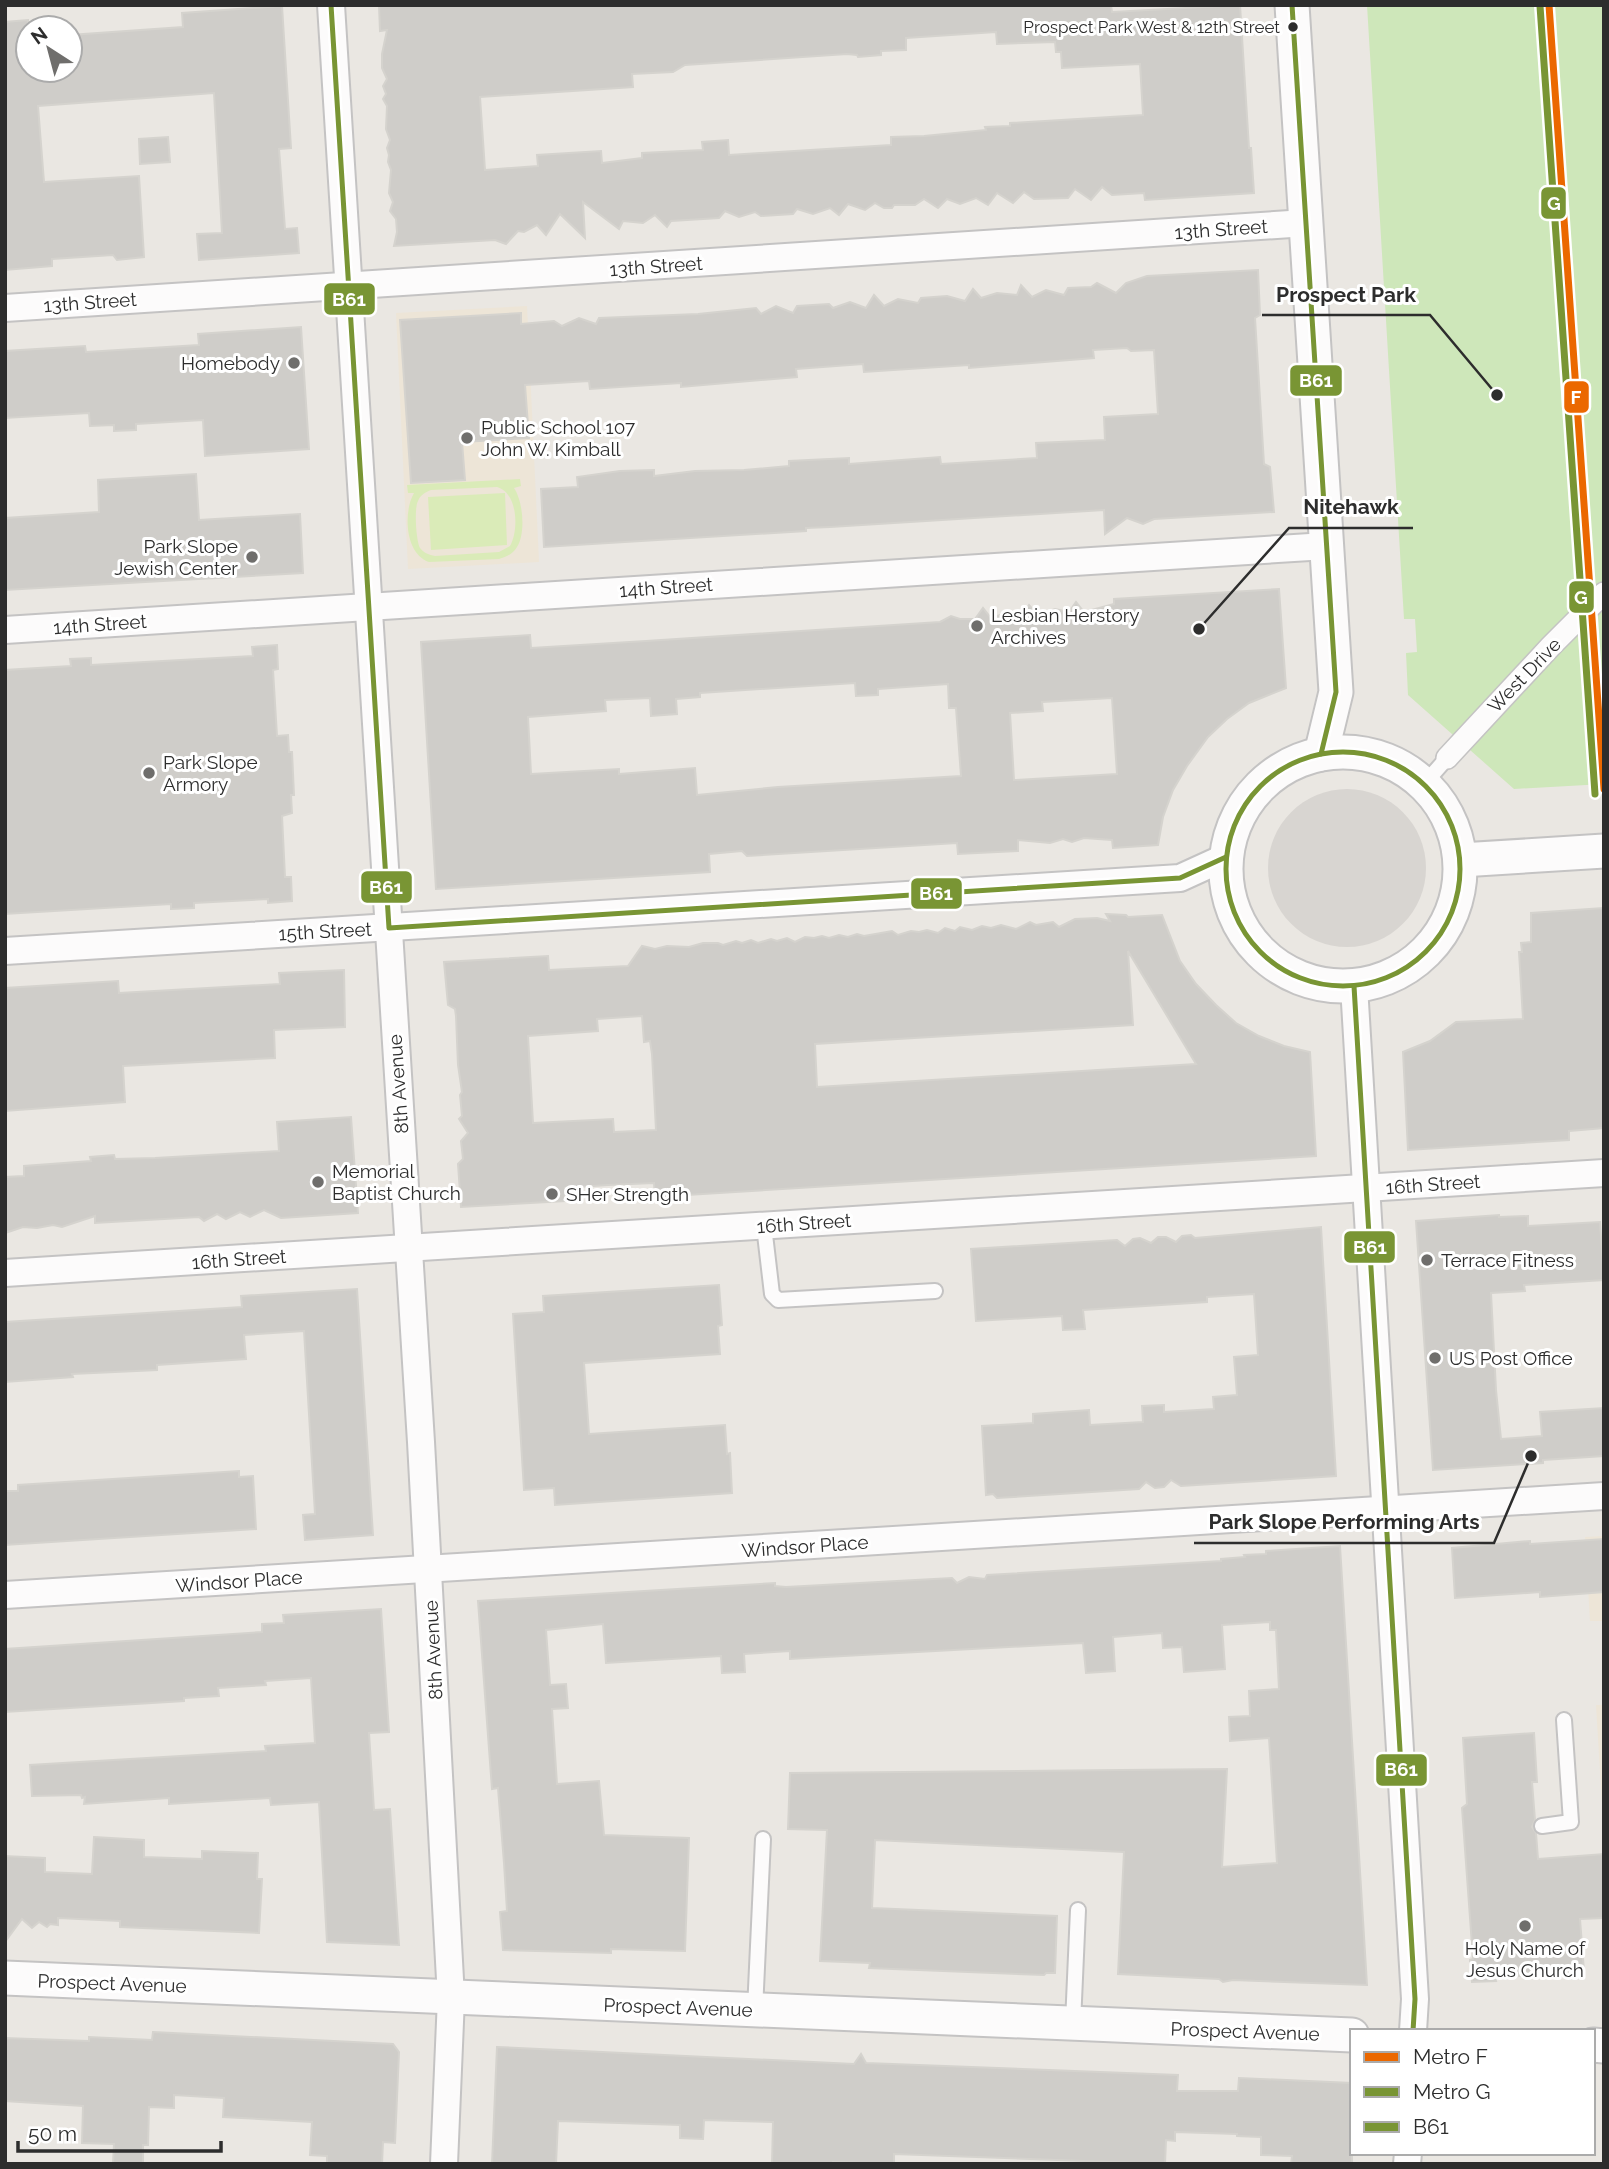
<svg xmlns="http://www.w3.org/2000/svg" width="1609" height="2169" font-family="Raleway,sans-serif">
<rect width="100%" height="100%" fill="#eae7e2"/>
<!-- education -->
<g fill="#ede5d7">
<polygon points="527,306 539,562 408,569 396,313"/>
<polygon points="1604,1536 1604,1621 1590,1621 1585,1537"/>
<polygon points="1596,1705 1604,1705 1604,1837"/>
</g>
<!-- green -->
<polygon fill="#cee7ba" points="1367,5 1604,5 1604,784 1514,789 1408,695 1406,653 1417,652 1415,619 1404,619"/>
<!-- pitch -->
<g fill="#daebb8" fill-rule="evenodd">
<path d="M520,479L521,486L514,488C523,501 526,533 517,547C513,554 506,557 499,559L429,562C405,554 403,512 414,493H408L407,485ZM497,487C518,493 519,530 510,546L499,552L435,556C429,555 424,553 420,548C416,541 414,508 418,501C420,495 426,492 431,490Z"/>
<polygon points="505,493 507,545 431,550 428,497"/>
</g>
<!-- plaza -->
<circle fill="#d8d5d1" cx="1347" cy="868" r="79"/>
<!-- building -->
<g fill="#cfcdc9" stroke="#d5d3ce" stroke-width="2" fill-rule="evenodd">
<path d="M379,5H1111L1112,12L1240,5L1249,148H1251L1254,193L1145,200L1144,193L1112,195L1102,187L1091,200L1075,189L1068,198L1034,199L1024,192L1013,203L997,193L988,205L976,198L960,204L947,199L938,208L924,199L915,205H894L892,208H884L875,203L865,210L848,204L839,215L830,208L813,214L797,209L793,214L761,216L755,212L739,217L725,211L719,218L671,221L667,227L655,215L643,223L623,221L619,229L583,202L585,238L560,214L546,235L537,225L524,232L518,231L506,244L495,240L394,246L397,232L396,219L390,211L393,202L389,193L391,170L388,162L389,155L387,148L390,140L386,129L387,106L383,99L386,94L383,86L387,79L382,68V54L387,30L380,31ZM996,32L997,44L1055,42L1056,52H1061L1062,68L1140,64L1143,115L1010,123V126L985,127L986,130L924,136L891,137V145L729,155L728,140L702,142L703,150L642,153V158L602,163L601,151L537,155L538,166L485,170L480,97L633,87L632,74L673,72L685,65L847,54L857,55L858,57L881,55V51L906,50V38Z"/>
<polygon points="282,6 291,148 279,149 285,229 297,228 299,253 199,260 197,234 222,233 214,93 38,106 44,182 139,176 144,257 117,260 113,255 52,259 52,266 5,270 5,22 28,20 28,70 70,70 70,35 183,27 182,13"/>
<polygon points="168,137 170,162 140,164 139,139"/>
<polygon points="1258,270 1260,315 1255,318 1264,464 1270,467 1274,512 1154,519 1143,524 1127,518 1105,534 1104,510 830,527 806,528 806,531 544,547 541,489 578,487 577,477 620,471 654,470 654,476 695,471 744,470 789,466 789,461 849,458 849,464 940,457 941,464 1037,458 1036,443 1105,440 1104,417 1158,414 1154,350 1131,351 1127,348 1093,350 1094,358 969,368 969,365 864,372 863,364 796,369 797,377 681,387 681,383 590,389 589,381 525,385 529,438 462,442 465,480 411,483 400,320 521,313 521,324 554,321 562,326 579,318 596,324 599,318 698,314 756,308 761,314 776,306 793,313 797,306 829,304 833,308 850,302 866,308 874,295 884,306 898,299 918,303 921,298 947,296 965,301 973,289 981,298 997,293 1017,295 1021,285 1032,297 1046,290 1064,295 1068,288 1091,287 1097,283 1116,293 1126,283 1147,276"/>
<polygon points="301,327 309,449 205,456 203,420 136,424 136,430 114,431 114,425 90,426 89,413 5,418 5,351 85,346 86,352 199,345 198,334"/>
<polygon points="196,474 199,520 300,514 303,573 5,590 5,518 99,512 98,480"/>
<path d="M1279,589L1286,688L1249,703L1227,719L1208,737L1187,766L1173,790L1163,817L1158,845L1113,848L1112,840L1084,838L1072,842L1063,839L1050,843L1018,840V851L958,854L957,843L747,856L742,851L709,854L710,872L436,889L421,642L530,635L531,648L646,641L940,622L951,616L960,619H975L983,608L991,618L1006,613L1021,616L1029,605L1038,615L1055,609L1069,612L1076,602L1084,612L1114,604V599ZM855,683L856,696L878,695V689L948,684L949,708H956L961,776L778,787L697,795L695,768L619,774V769L531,774L528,717L606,711L605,700L650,698L651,716L677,714L676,699L700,697V693ZM1112,698L1117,774L1014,780L1010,713L1043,711L1042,702Z"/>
<polygon points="277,645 278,669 273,670 277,736 288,735 289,752 292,752 294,795 291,795 292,813 282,816 285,877 291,877 292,901 268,903 268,899 194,903 194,908 171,909 171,904 5,914 5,670 71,666 70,659 91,658 91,665 253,656 252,647"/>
<polygon points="1603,908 1604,1128 1569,1131 1569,1140 1408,1150 1403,1052 1430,1041 1456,1022 1523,1019 1519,952 1522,952 1521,943 1531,942 1531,913"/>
<path d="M1106,914L1126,915L1128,917L1162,915L1180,961L1196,984L1216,1005L1236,1023L1259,1036L1284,1046L1310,1052L1316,1156L655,1197L654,1183L608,1185L565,1188V1201L461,1207L458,1164L463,1159L461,1141L468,1133L459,1119L462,1116L460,1095L462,1092L458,1065L456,1016L455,1009L448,1005L444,962L548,956L549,970L628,966L642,946L655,949L667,946L689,947L703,943H718L723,945L736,941L742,943L751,940L758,943L771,939L777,941L787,938L795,942L805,937L814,938L822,936L829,938L839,935L848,937L857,934L864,936L892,931L898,935L911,931L919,932L927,930L938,933L945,928L955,931L960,927L972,930L982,926L991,928L1001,925L1016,929L1030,922L1036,925L1053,922L1059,927L1075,919L1097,918L1110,921ZM1128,951L1196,1064L817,1087L815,1044L1133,1025ZM642,1016L644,1042L650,1041L652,1054L656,1130L614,1132L613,1119L533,1123L528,1036L598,1031L597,1019Z"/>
<polygon points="344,970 345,1027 274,1030 275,1058 123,1066 125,1102 5,1111 5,988 118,981 119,993 280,984 279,973"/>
<polygon points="351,1117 358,1213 281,1218 264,1210 250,1217 240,1212 226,1219 217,1214 204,1221 199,1217 95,1223 95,1216 62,1227 53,1225 37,1228 23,1227 5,1233 5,1177 24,1176 24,1166 91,1161 90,1157 114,1155 115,1159 155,1158 279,1151 277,1122"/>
<polygon points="1499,1215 1499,1217 1528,1216 1528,1226 1600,1222 1604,1280 1524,1285 1525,1291 1491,1293 1496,1390 1501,1439 1542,1436 1540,1412 1604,1408 1604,1456 1543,1460 1543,1463 1433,1470 1416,1221"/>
<polygon points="1321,1227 1336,1476 1181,1486 1171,1480 1164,1487 1155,1488 1146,1482 1139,1489 997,1498 993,1494 986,1495 982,1426 1033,1423 1033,1414 1089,1410 1090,1425 1143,1422 1142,1406 1164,1405 1164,1412 1214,1409 1213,1397 1237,1395 1234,1357 1258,1355 1254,1294 1207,1297 1207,1302 1083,1310 1085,1329 1063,1330 1062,1316 976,1321 971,1249 1117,1240 1125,1246 1133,1239 1140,1238 1151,1243 1158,1237 1166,1237 1176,1242 1182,1236 1191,1235 1195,1238"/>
<polygon points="719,1285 722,1325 718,1326 720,1354 584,1363 589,1434 725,1425 727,1454 730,1453 732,1493 555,1505 554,1488 524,1490 513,1314 544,1312 543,1296"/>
<polygon points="357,1289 373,1535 305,1540 303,1515 315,1514 304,1331 244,1335 246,1359 157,1365 157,1370 72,1374 73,1377 5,1382 5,1322 242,1307 241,1296"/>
<polygon points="239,1471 239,1477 253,1476 256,1529 5,1545 5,1491 18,1491 18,1485"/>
<polygon points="1604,1539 1604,1592 1540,1597 1540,1592 1455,1598 1452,1548 1530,1541 1530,1544"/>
<polygon points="1340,1546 1367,1985 1233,1980 1223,1982 1219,1979 1118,1974 1124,1852 875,1840 872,1908 1057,1916 1055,1973 1046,1973 1044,1975 869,1968 870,1963 820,1961 827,1830 788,1829 790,1773 1227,1769 1222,1867 1277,1863 1269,1738 1230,1741 1229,1717 1250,1716 1249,1691 1279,1689 1276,1630 1270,1630 1270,1622 1222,1625 1225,1669 1184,1672 1182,1647 1163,1648 1162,1633 1113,1637 1115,1671 1086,1673 1083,1643 790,1659 790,1651 744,1654 745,1672 722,1673 721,1656 606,1663 603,1624 546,1630 550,1685 566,1684 568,1708 552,1709 557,1784 599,1781 604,1835 689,1838 685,1951 611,1949 611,1953 503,1950 500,1912 507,1911 504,1863 498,1788 492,1789 478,1601 775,1583 775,1586 786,1587 952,1578 957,1583 969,1577 985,1579 987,1575 1221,1561 1221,1559 1245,1557 1244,1555 1266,1554 1266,1551"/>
<polygon points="381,1609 389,1732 369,1733 374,1810 390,1809 399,1945 327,1942 319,1802 271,1805 270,1798 169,1804 169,1798 84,1804 85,1797 82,1798 81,1795 32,1796 30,1765 266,1751 265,1746 315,1743 311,1678 265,1681 266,1685 218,1688 219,1696 184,1698 184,1701 5,1712 5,1649 262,1632 262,1624 284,1623 283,1615"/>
<polygon points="1534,1733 1537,1782 1532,1782 1535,1820 1532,1827 1536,1833 1538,1859 1604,1854 1604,1918 1580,1919 1584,1971 1495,1978 1496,1981 1472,1982 1470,1960 1473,1959 1462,1808 1467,1804 1463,1738"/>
<polygon points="94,1837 144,1840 144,1857 202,1859 202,1851 258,1853 257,1879 262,1879 259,1933 120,1927 120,1921 58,1918 58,1925 50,1924 47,1927 39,1922 32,1928 22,1919 5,1942 5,1856 45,1858 45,1872 92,1874"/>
<polygon points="153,2032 393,2044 399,2052 395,2143 383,2142 382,2164 327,2164 327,2156 310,2155 312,2122 223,2117 224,2098 174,2095 174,2108 149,2107 148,2145 143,2145 143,2164 113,2164 114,2144 82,2143 83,2106 5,2101 5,2038 89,2041 89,2037 152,2040"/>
<polygon points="497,2047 854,2064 861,2054 866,2063 1178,2075 1177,2091 1238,2091 1239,2078 1352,2083 1352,2164 1291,2164 1292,2156 1261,2155 1261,2137 1237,2136 1237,2134 1175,2132 1175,2141 1166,2140 1165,2164 894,2154 894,2164 833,2162 833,2164 772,2164 773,2122 704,2120 703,2139 680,2138 680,2125 558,2121 556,2164 492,2164"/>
</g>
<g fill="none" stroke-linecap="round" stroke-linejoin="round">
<!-- service casing -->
<g stroke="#c4c3c3" stroke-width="18">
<g id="service">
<polyline points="1424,784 1447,758"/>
<polyline points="764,1226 772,1294 778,1300 935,1291"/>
<polyline points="1542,1826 1571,1822 1564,1720"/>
<polyline points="755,2010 763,1839"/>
<polyline points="1073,2023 1078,1910"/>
</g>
</g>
<!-- pedestrian casing -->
<g stroke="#c4c3c3" stroke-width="24">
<polyline id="pedestrian" points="1447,758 1551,646 1604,593"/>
</g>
<!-- minor casing -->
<g stroke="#c4c3c3" stroke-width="30">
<g id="minor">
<polyline points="331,5 421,1442 451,1998 444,2164"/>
<polyline points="5,308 1306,223"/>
<polyline points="5,630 1326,546"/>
<polyline points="5,951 1180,878 1226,857"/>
<polyline points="1354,986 1415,1999 1413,2031"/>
<polyline points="5,1273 1604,1173"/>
<polyline points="5,1595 1604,1496"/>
<polyline points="1407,2164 1408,2153"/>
</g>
</g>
<!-- tertiary casing -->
<g stroke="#c4c3c3" stroke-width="37">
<g id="tertiary">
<polyline points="1292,5 1336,692 1321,754"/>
<circle cx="1343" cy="869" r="117"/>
<polyline points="1461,860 1604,851"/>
<polyline points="5,1978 1352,2035"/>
<polyline points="1593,2045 1604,2046"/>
</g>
</g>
<!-- service -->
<use href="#service" stroke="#fcfbfb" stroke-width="14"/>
<!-- pedestrian -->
<use href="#pedestrian" stroke="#fcfbfb" stroke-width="21"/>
<!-- minor -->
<use href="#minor" stroke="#fcfbfb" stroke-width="26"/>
<!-- tertiary -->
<use href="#tertiary" stroke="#fcfbfb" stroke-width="33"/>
<!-- bus-1 casing -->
<g stroke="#fff" stroke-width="10">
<g id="bus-1">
<polyline points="331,5 389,928 1180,878 1226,857"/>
<polyline points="1292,5 1336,692 1321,754"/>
<circle cx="1343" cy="869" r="117"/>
<polyline points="1354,986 1415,1999 1413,2031"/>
</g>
</g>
<!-- bus-1 -->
<use href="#bus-1" stroke="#799534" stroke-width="5"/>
<!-- metro-1 casing -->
<g stroke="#fff" stroke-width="12">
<polyline id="metro-1" points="1549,5 1604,789"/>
</g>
<!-- metro-2 casing -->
<g stroke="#fff" stroke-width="12">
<polyline id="metro-2" points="1540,6 1595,794"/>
</g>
<!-- metro-1 -->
<use href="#metro-1" stroke="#eb6800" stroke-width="7"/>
<!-- metro-2 -->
<use href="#metro-2" stroke="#799534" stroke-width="7"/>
</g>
<!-- markers -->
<circle fill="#2d2d2d" stroke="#fff" stroke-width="2.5" cx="1293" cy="27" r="6"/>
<g fill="#6f6e6c" stroke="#fff" stroke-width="2.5">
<circle cx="294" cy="363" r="7"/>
<circle cx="467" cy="438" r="7"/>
<circle cx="252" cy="557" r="7"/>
<circle cx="977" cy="626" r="7"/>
<circle cx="149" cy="773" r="7"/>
<circle cx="318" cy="1182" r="7"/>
<circle cx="552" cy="1194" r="7"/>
<circle cx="1427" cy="1260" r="7"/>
<circle cx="1435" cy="1358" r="7"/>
<circle cx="1525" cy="1926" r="7"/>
</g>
<g text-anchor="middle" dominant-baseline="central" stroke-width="6" stroke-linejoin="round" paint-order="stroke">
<!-- bus labels -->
<g font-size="17" fill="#2d2d2d" stroke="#fff" text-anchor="end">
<text x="1280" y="27">Prospect Park West &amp; 12th Street</text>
</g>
<!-- street labels -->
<g font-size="19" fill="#2d2d2d" stroke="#fff">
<text transform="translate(1221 229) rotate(-4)">13th Street</text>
<text transform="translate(656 266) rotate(-4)">13th Street</text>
<text transform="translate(90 302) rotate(-4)">13th Street</text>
<text transform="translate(666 587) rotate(-4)">14th Street</text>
<text transform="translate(100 624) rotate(-4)">14th Street</text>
<text transform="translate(1524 675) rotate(-46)">West Drive</text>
<text transform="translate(325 931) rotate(-3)">15th Street</text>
<text transform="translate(398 1084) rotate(-94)">8th Avenue</text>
<text transform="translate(1433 1184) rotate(-4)">16th Street</text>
<text transform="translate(804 1223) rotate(-4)">16th Street</text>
<text transform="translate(239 1259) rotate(-4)">16th Street</text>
<text transform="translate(805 1546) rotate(-4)">Windsor Place</text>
<text transform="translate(239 1581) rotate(-4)">Windsor Place</text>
<text transform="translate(433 1650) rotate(-93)">8th Avenue</text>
<text transform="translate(112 1983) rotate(2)">Prospect Avenue</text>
<text transform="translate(678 2007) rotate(2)">Prospect Avenue</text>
<text transform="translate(1245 2031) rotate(2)">Prospect Avenue</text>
</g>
<!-- poi labels -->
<g font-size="19" fill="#2d2d2d" stroke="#fff" text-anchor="start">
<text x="280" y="363" text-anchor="end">Homebody</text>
<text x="481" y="427">Public School 107<tspan x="481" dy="22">John W. Kimball</tspan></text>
<text x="238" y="546" text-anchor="end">Park Slope<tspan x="238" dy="22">Jewish Center</tspan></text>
<text x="991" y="615">Lesbian Herstory<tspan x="991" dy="22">Archives</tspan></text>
<text x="163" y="762">Park Slope<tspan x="163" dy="22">Armory</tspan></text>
<text x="332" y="1171">Memorial<tspan x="332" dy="22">Baptist Church</tspan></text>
<text x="566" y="1194">SHer Strength</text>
<text x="1441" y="1260">Terrace Fitness</text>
<text x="1449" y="1358">US Post Office</text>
<text x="1525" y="1948" text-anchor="middle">Holy Name of<tspan x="1525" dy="22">Jesus Church</tspan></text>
</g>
</g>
<!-- callouts -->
<path fill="none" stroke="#2d2d2d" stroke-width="2.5" d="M1497 395L1430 315H1262M1199 629L1289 528H1413M1531 1456L1494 1543H1194"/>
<g fill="#2d2d2d" stroke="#fff" stroke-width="2.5">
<circle cx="1497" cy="395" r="7"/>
<circle cx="1199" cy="629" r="7"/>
<circle cx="1531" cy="1456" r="7"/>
</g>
<g font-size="21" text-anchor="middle" font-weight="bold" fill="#2d2d2d" stroke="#fff" stroke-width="6" stroke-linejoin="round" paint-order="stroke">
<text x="1346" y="302">Prospect Park</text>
<text x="1351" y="514">Nitehawk</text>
<text x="1344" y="1529">Park Slope Performing Arts</text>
</g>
<g stroke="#fff" stroke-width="2.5">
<rect x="1540" y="186" width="27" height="34" rx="7" fill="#799534"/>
<rect x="323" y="282" width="53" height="34" rx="7" fill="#799534"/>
<rect x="1289" y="364" width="54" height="33" rx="7" fill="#799534"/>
<rect x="1563" y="380" width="27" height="34" rx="7" fill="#eb6800"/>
<rect x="1568" y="580" width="27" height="34" rx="7" fill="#799534"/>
<rect x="360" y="870" width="53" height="34" rx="7" fill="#799534"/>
<rect x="910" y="877" width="53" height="33" rx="7" fill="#799534"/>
<rect x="1343" y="1230" width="53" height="34" rx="7" fill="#799534"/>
<rect x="1375" y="1753" width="53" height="34" rx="7" fill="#799534"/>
</g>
<g font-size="19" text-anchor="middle" font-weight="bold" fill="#fff">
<text x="1554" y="210">G</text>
<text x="349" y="306">B61</text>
<text x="1316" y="387">B61</text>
<text x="1576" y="404">F</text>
<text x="1581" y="604">G</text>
<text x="386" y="894">B61</text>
<text x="936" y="900">B61</text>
<text x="1370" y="1254">B61</text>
<text x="1401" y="1776">B61</text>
</g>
<!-- border -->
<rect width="1609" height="2169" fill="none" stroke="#2d2d2d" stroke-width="14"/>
<!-- legend -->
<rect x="1350" y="2029" width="245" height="126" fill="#ffffff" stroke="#ababab" stroke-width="2"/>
<rect x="1364" y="2052" width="35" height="10" fill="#eb6800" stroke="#ababab" stroke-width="2"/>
<text x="1413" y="2064" font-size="21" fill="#2d2d2d">Metro F</text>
<rect x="1364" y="2087" width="35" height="10" fill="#799534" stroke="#ababab" stroke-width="2"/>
<text x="1413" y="2099" font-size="21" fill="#2d2d2d">Metro G</text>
<rect x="1364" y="2122" width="35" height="10" fill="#799534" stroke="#ababab" stroke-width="2"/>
<text x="1413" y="2134" font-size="21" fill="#2d2d2d">B61</text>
<!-- north arrow -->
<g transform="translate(49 49) rotate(324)"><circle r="33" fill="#ffffff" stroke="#ababab" stroke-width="2"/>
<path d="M0-5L12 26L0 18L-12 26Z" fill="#6f6e6c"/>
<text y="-10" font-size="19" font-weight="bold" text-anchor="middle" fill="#2d2d2d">N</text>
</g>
<!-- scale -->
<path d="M18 2141v10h203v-10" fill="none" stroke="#2d2d2d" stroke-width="3.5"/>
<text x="28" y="2141" font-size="21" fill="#2d2d2d" stroke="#ffffff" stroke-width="5" paint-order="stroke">50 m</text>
</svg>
